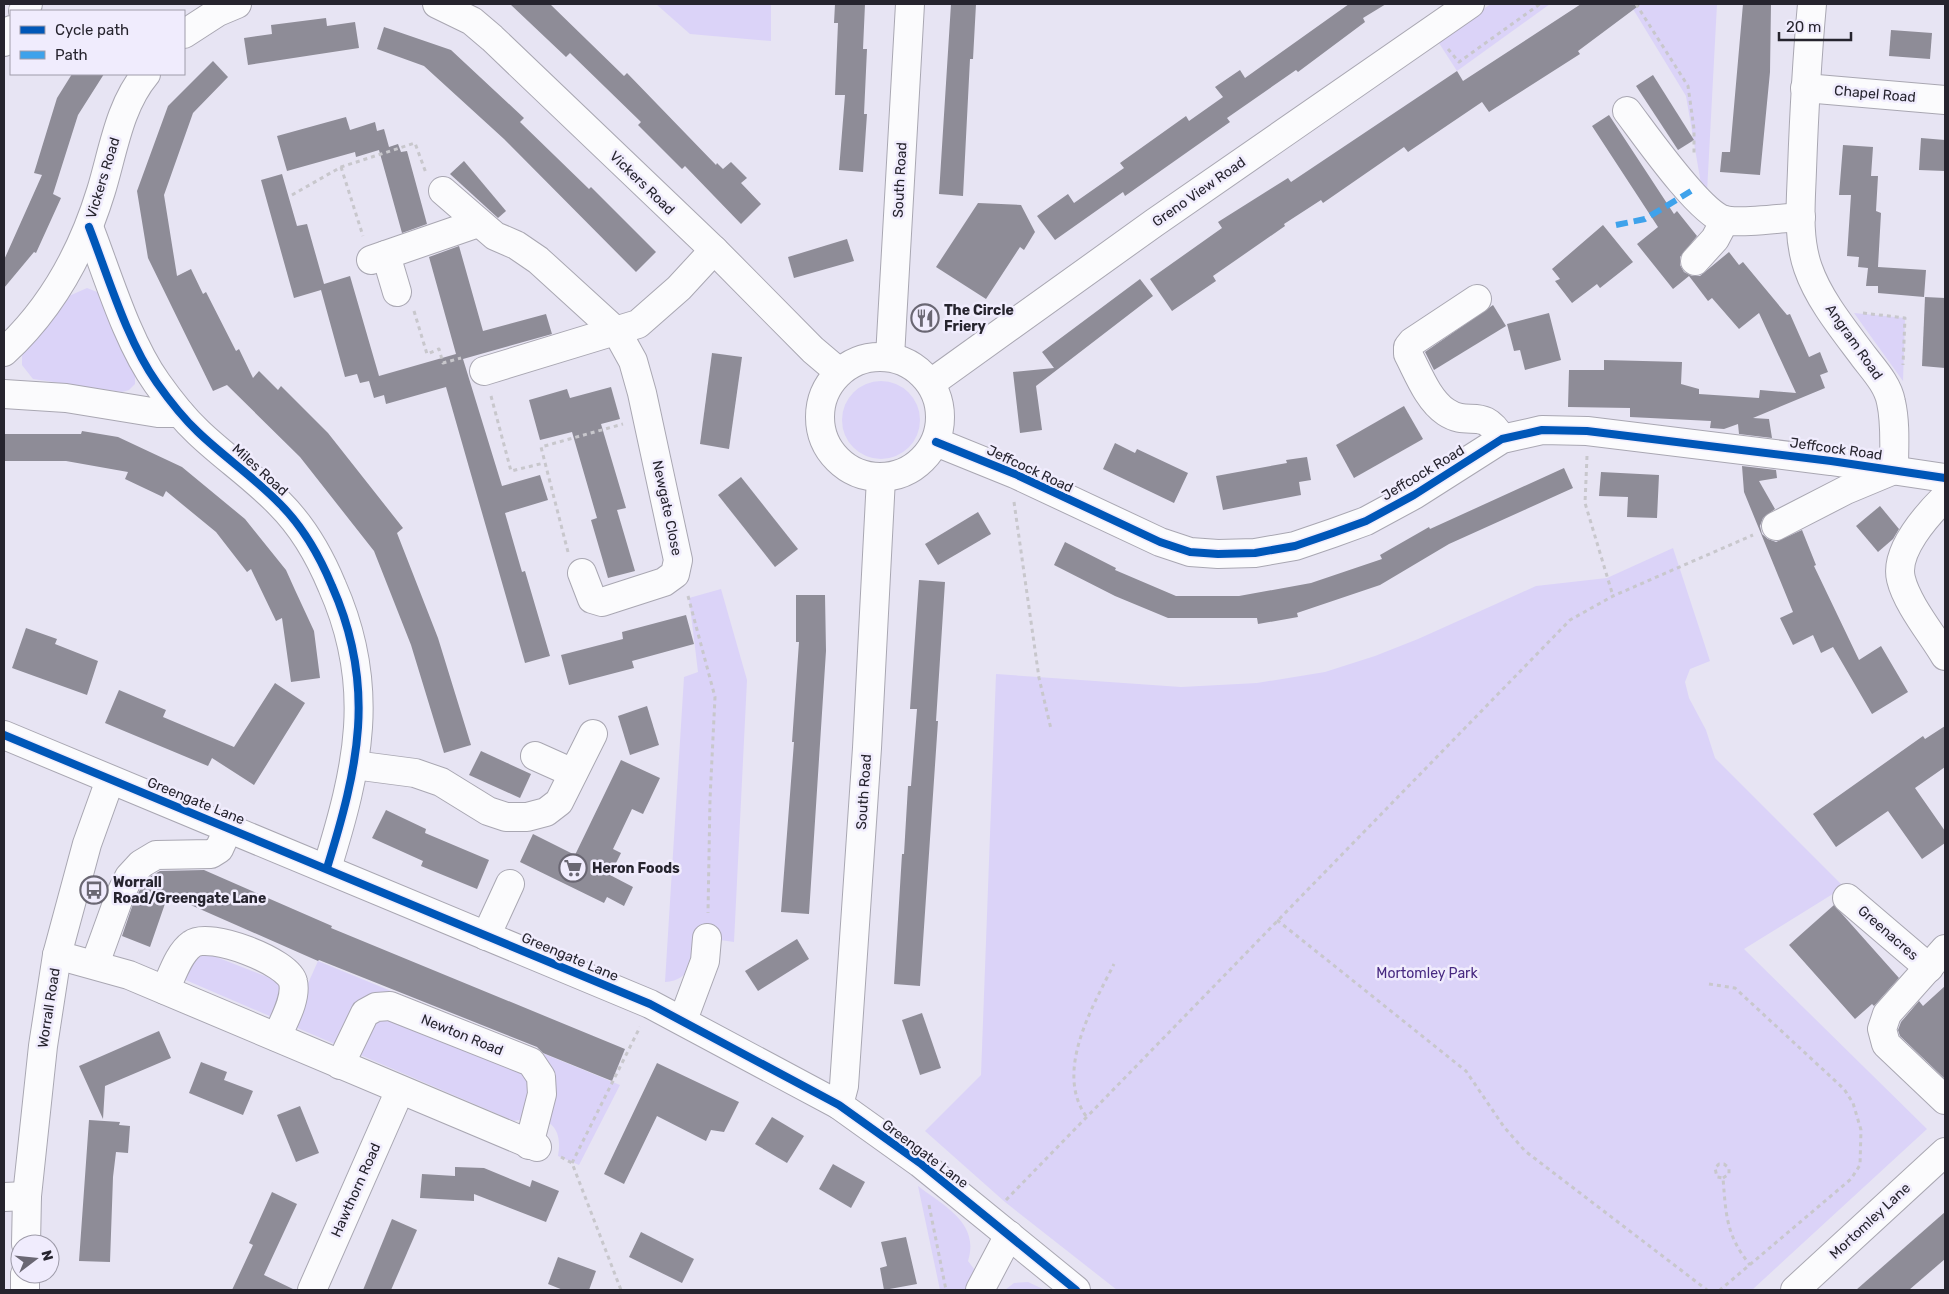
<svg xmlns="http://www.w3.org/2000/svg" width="1949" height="1294" font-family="Rubik,sans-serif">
<rect width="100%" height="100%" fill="#e7e4f3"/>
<!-- green -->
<g fill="#dbd3f8">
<polygon points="656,4 771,4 771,41 690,34"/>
<polygon points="1491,4 1550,4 1457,71 1437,40"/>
<polygon points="1630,4 1717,4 1707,192 1701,184 1686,96"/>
<polygon points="87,288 97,292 104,299 135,373 135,384 129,390 122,392 33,379 22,365 22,356 28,345 69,296"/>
<polygon points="1854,313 1905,318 1903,381"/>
<circle cx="881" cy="420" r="39"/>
<polygon points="1673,548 1710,661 1690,669 1685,682 1689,698 1706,730 1715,758 1844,887 1744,949 1927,1129 1752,1290 1117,1290 1005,1202 925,1131 981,1075 996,674 1181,687 1257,683 1325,672 1375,656 1418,639 1536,586 1607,578"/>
<path d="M721,589L747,680L734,942L700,937C693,959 692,980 665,982L684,677L698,672L689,598Z"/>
<path d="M206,953L278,981L301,999L318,961L620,1085L579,1165L558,1156C564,1123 544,1113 514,1121L181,978L191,961Z"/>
<path d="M918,1186C944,1206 980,1223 968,1261L980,1277L974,1290H940Z"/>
<polygon points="1028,1282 1045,1290 1005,1290 1014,1283"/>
</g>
<!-- building -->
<g fill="#8e8c97">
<polygon points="510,4 550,4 624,76 627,73 716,165 717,163 723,169 731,162 747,178 741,183 761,204 741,224 685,166 682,169 638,125 641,122 570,53 566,57"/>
<polygon points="835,4 865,4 863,49 867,49 864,114 867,114 863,172 839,170 845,95 835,95 838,23 834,23"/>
<polygon points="951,4 976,4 973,59 970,59 963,196 939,194"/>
<polygon points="1349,4 1386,4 1363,18 1365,22 1298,72 1296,70 1227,118 1230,122 1125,196 1123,192 1055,240 1037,216 1068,194 1074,203 1124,168 1120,163 1186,116 1189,121 1223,97 1215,87 1240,70 1245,78"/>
<polygon points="1581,4 1641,4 1578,51 1580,54 1489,112 1482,102 1408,152 1404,147 1323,203 1321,200 1284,224 1285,226 1213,276 1216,281 1172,311 1150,279 1222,228 1218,222 1288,178 1291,182 1457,71 1463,81"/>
<polygon points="1743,4 1771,4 1770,72 1760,175 1720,172 1722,152 1730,152"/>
<polygon points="326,18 327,26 355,22 359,48 248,65 244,38 272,34 271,25"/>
<polygon points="384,27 451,50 524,118 520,122 589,189 591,187 656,252 636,272 504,139 424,66 377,49"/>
<polygon points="1891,30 1932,33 1930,59 1889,56"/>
<polygon points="213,61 228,77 193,113 164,195 177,276 191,269 203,294 206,292 236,351 239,349 253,378 259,371 278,390 281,386 328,433 403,528 397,533 438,638 471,745 444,753 411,645 374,551 300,457 227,385 213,391 148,258 137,191 168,106"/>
<polygon points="72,74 104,74 78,115 53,194 61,198 36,253 34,252 4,288 4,260 42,175 34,173 57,98"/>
<polygon points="1653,75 1694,140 1678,150 1636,86"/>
<polygon points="1609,115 1674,214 1677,211 1697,236 1680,257 1680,265 1684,272 1692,276 1700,276 1729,252 1739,265 1743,262 1787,315 1790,314 1809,357 1820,352 1828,372 1820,375 1825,388 1753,418 1769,419 1772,438 1739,434 1738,424 1724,429 1710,428 1711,421 1630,417 1630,408 1568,407 1569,370 1604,370 1604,360 1682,362 1681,384 1699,389 1699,394 1759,398 1760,390 1796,393 1759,313 1739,329 1712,298 1708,301 1689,276 1673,289 1637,244 1658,227 1592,126"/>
<polygon points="346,117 350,130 375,122 377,131 384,129 389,147 398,144 401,152 407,151 427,224 402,233 379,150 356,157 355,152 287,171 277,136"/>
<polygon points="1921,138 1945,140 1945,171 1919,170"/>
<polygon points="1843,145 1873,147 1871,176 1878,176 1876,211 1881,213 1878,267 1926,270 1924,297 1878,293 1878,286 1866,286 1868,268 1858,267 1859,257 1847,256 1851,195 1839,195"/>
<polygon points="464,161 506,211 498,218 450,174"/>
<polygon points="282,174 297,226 307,224 324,284 350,276 379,376 456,354 429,257 459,246 483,331 546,314 552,334 463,359 502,486 540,475 548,500 505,513 522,572 525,571 550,656 525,663 446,387 386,404 384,395 374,398 369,381 360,383 357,374 345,377 321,290 294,298 261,180"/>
<polygon points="978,203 1021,205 1035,232 1024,250 1020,247 986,299 936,267"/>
<polygon points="1603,225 1633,262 1600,288 1597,284 1572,303 1555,281 1560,279 1552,269"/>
<polygon points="847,239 854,261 794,278 788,257"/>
<polygon points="1140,279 1153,296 1036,386 1042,430 1020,433 1013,372 1054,368 1042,352"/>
<polygon points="1925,297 1945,298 1945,368 1922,366"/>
<polygon points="1493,305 1506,326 1434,370 1425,352"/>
<polygon points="1549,313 1561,360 1525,370 1520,350 1514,351 1507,324"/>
<polygon points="712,353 742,357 729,449 700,444"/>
<polygon points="611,387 620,419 601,424 626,508 617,510 635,571 608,578 591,520 597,518 572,432 540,440 529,400 567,389 570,398"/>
<polygon points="1404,406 1423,439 1354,478 1336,445"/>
<polygon points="82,431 118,437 182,467 245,519 286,570 295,590 314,631 320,678 291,682 282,618 276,621 251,569 247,572 216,532 166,491 163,497 125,479 128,472 66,461 4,461 4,434 81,434"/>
<polygon points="1115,443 1135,453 1137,449 1188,473 1174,503 1103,469"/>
<polygon points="1307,457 1311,480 1299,482 1301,495 1223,510 1216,476 1287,463 1286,460"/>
<polygon points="1742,466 1776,470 1777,478 1759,481 1775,509 1763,518 1760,526 1762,534 1768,539 1776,542 1802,530 1816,565 1814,566 1859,660 1881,646 1908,692 1872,714 1833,647 1821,653 1813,635 1793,645 1780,618 1793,612 1744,492"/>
<polygon points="1564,468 1573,488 1449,544 1380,585 1297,613 1298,617 1258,624 1257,618 1168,618 1115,596 1054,565 1065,542 1116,568 1115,570 1176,596 1239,596 1311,583 1382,559 1380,555 1429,527 1430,529"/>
<polygon points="1601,472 1659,475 1657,518 1627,517 1628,497 1599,496"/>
<polygon points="741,477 798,549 775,567 718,495"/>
<polygon points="1880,506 1899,529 1893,539 1878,552 1856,526"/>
<polygon points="978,512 991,534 938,565 925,544"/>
<polygon points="919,580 945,582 936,721 938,721 920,986 894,984 902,854 904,854 908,786 911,786 917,709 910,709"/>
<polygon points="796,595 825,595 826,651 809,914 781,912 794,742 792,742 799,642 796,642"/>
<polygon points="686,615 694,644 632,661 634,668 569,685 561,655 623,639 622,632"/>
<polygon points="26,628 57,639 55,644 98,661 87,695 12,668"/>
<polygon points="275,683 305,703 254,785 212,758 208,766 105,723 119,690 166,710 163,717 234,747"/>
<polygon points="647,706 659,745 630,755 618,716"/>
<polygon points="1945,726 1945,767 1915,788 1945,831 1945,843 1922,859 1888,811 1836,847 1813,814 1923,736 1925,739"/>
<polygon points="481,751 531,774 520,798 469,775"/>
<polygon points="621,760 660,778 643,814 632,809 613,849 621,853 610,875 633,887 624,906 607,897 604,903 520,862 533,834 575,855"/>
<polygon points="386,810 426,829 425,833 489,860 477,889 421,866 423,861 372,838"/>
<polygon points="204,870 332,926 331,928 625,1049 612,1081 543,1053 537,1047 319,960 318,961 168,895 150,947 122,936 134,901 142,886 151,876 160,871"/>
<polygon points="1834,905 1899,978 1874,1006 1872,1004 1855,1019 1789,945"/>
<polygon points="797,939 809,959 758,991 745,971"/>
<polygon points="1945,986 1945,1079 1900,1036 1898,1030 1901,1022 1919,1001 1923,1006"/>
<polygon points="922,1013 941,1068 920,1075 902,1020"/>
<polygon points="159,1031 171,1058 105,1086 103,1119 79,1066"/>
<polygon points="201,1062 227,1072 224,1080 253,1091 243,1115 189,1093"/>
<polygon points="657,1063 739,1102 724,1132 711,1130 706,1141 657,1116 624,1184 604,1174"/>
<polygon points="300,1106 319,1153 296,1162 277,1115"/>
<polygon points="772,1117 804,1136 787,1163 755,1144"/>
<polygon points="89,1120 120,1122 119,1125 130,1126 128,1153 116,1152 113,1177 110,1262 79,1261"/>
<polygon points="833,1164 865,1182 851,1208 819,1189"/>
<polygon points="455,1167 484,1168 530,1187 532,1180 559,1191 546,1222 474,1194 474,1201 420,1198 422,1174 455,1176"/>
<polygon points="272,1192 297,1204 264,1275 295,1290 232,1290 253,1245 249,1243"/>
<polygon points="1945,1212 1945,1259 1909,1290 1856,1290"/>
<polygon points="392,1219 417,1230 391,1290 363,1290"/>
<polygon points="641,1232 694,1259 682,1283 629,1257"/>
<polygon points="906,1237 917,1284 884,1290 880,1268 887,1266 881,1242"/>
<polygon points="558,1257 596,1271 589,1290 563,1290 548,1284"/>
</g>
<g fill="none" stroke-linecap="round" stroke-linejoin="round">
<!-- minor casing -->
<g stroke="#a9a7b2" stroke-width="30">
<g id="minor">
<polyline points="437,4 472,21 492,38 714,250 813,350 839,372"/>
<polyline points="23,11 28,4"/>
<polyline points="184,34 218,12 237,4"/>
<polyline points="4,42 11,30"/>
<polyline points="1805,88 1945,100"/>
<path d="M1627,111C1646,136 1698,211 1724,220C1738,224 1784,218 1801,217"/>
<polyline points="443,191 495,236 516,245 538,260 617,332 633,361 642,393 678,560 675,574 664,582 602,602 592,599 582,573"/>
<path d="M89,227C108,276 127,341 157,383C169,400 182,417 198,432C224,457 254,477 280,504C302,526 320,557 332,586C377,687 358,768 327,868"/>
<polyline points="386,255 397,292"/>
<polyline points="371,260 478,223"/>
<polyline points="1695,261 1715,239 1725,220"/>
<path d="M1477,299L1412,342L1408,347V354C1418,373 1428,400 1446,412C1470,428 1482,405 1502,439"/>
<path d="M4,352C52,308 82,253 101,191C113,152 119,106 146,74"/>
<circle cx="880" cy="417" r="60"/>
<polyline points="890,357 910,4"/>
<polyline points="484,371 638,324 679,288 714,250"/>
<polyline points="931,383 1154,223 1470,4"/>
<polyline points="4,394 66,398 158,413 180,413"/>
<polyline points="936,442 1015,474 1160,542 1190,552 1218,554 1255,553 1295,546 1333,533 1366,521 1414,495 1502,439 1542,430 1587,431 1831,461 1945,478"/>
<path d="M1945,497C1927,515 1894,551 1901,579C1907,604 1932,634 1945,656"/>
<path d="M1776,526L1846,490L1894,470C1894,448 1896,424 1891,402C1888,385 1874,370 1864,357C1844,330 1819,300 1808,268C1797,237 1801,202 1802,170C1804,114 1807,59 1812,4"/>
<polyline points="4,735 650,1004 839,1105 920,1163 1076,1290"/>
<polyline points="535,756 573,773"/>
<polyline points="354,765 415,773 441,782 488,811 506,817 527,817 546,812 559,802 593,734"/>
<polyline points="1847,898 1929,968"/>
<polyline points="486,936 510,884"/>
<polyline points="1945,949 1887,1014 1882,1029 1886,1044 1945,1100"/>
<polyline points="57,955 129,975 537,1147"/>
<polyline points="95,964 120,895 129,877 141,864 156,855 211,854 219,849 229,827"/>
<path d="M165,990C172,976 178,954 192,944C209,931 289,962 293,982C297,999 283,1022 277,1037"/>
<polyline points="683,1020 705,961 707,938"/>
<polyline points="340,1065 365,1013 376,1007 390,1006 531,1062 541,1077 542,1094 529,1145"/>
<polyline points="839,1105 844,1086 867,748 881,478"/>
<polyline points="4,1197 27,1196"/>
<polyline points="26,1244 27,1196 43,1046 57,955 87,844 110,780"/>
<polyline points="25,1290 25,1274"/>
<polyline points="312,1290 400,1090"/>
<polyline points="980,1290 1009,1235"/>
<polyline points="1795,1290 1945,1152"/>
</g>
</g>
<!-- path -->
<g stroke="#c8c7cc" stroke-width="3" stroke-dasharray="4 4" stroke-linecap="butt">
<polyline points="1636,4 1688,86 1694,129 1694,156"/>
<polyline points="1448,49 1459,62 1540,4"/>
<polyline points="341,167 363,236"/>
<polyline points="292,195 341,167 415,143 426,173"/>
<polyline points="414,311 427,354 439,349 443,363 461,358"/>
<polyline points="1863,313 1905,318 1903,365"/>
<polyline points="491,396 511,471 544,463"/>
<polyline points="1587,456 1585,503 1613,596"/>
<polyline points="1014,502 1039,678 1051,729"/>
<polyline points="568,552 541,447 623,424"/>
<polyline points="688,596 715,697 710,799 708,913"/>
<polyline points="1277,920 1466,1071 1504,1127 1525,1151 1707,1290"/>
<polyline points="1709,984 1735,988 1844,1089 1853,1103 1861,1130 1860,1165 1851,1179 1720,1290"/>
<path d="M1086,1116C1054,1071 1093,1006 1114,964"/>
<polyline points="561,1157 572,1163 621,1290"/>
<polyline points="572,1163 640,1027"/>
<path d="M1723,1178L1729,1174V1168L1724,1164H1719L1715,1168L1717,1177L1723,1178C1726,1215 1726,1235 1750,1265"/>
<polyline points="1006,1200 1570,620 1613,596 1753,535"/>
<polyline points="929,1205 946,1290"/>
</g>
<!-- minor -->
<use href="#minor" stroke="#fbfbfd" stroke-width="28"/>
<!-- quiet -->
<polyline stroke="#3ea2eb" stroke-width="6" stroke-dasharray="12 6" stroke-linecap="butt" points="1616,225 1645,219 1691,191"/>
<!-- cycleway casing -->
<g stroke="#f0ecfd" stroke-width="11">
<g id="cycleway">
<path d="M89,227C108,276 127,341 157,383C169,400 182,417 198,432C224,457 254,477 280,504C302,526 320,557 332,586C377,687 358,768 327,868"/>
<polyline points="936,442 1015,474 1160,542 1190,552 1218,554 1255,553 1295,546 1333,533 1366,521 1414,495 1502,439 1542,430 1587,431 1831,461 1945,478"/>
<polyline points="4,735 650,1004 839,1105 920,1163 1076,1290"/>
</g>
</g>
<!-- cycleway -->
<use href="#cycleway" stroke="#0057b8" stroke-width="8"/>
</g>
<!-- icons -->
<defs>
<g id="restaurant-ring" transform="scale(1.4375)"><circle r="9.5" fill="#f0ecfd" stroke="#6a6773" stroke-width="1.5"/><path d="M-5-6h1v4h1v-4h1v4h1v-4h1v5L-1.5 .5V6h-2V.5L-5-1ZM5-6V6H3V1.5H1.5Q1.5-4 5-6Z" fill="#6a6773"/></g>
<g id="supermarket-ring" transform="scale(1.4375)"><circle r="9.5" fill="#f0ecfd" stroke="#6a6773" stroke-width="1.5"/><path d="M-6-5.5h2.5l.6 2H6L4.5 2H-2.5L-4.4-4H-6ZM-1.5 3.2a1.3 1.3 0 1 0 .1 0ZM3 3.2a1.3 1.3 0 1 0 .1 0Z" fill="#6a6773"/></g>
<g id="bus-ring" transform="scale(1.4375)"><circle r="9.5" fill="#f0ecfd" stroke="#6a6773" stroke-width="1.5"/><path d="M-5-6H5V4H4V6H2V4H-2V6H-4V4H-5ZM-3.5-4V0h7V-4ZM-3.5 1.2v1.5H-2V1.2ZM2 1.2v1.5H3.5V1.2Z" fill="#6a6773"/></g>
</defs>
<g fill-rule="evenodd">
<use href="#restaurant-ring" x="925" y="318"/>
<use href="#supermarket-ring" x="573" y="868"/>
<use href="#bus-ring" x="94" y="890"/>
</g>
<g text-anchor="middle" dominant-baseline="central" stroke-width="5" stroke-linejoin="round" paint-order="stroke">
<!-- street labels -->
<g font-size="14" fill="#26242e" stroke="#f0ecfd">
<text transform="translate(1875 94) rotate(5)">Chapel Road</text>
<text transform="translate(103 178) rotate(-73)">Vickers Road</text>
<text transform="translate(900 180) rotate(-87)">South Road</text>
<text transform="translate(642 183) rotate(44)">Vickers Road</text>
<text transform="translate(1199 192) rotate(-35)">Greno View Road</text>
<text transform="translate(1854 342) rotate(55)">Angram Road</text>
<text transform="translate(1836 449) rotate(8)">Jeffcock Road</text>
<text transform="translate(1030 469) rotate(25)">Jeffcock Road</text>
<text transform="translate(260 470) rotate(42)">Miles Road</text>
<text transform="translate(1423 473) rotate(-31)">Jeffcock Road</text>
<text transform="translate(667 508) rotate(78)">Newgate Close</text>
<text transform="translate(864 792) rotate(-86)">South Road</text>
<text transform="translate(196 801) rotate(22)">Greengate Lane</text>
<text transform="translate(1888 933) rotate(41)">Greenacres</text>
<text transform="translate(570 957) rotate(23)">Greengate Lane</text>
<text transform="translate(49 1008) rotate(-81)">Worrall Road</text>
<text transform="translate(462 1035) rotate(22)">Newton Road</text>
<text transform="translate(925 1154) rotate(37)">Greengate Lane</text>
<text transform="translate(356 1190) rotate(-66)">Hawthorn Road</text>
<text transform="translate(1870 1221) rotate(-43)">Mortomley Lane</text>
</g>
<!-- poi labels -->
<g font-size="14" font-weight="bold" fill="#26242e" stroke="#f0ecfd" text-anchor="start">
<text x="944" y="310">The Circle<tspan x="944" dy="16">Friery</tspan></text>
<text x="592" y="868">Heron Foods</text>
<text x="113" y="882">Worrall<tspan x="113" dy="16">Road/Greengate Lane</tspan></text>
</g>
<!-- park labels -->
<g font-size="14" fill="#472981" stroke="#f0ecfd">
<text x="1427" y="973">Mortomley Park</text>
</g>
</g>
<!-- border -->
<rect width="1949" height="1294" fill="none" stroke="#26242e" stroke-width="10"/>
<!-- legend -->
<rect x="10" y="10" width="175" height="65" fill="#f0ecfd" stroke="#9f9caa"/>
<rect x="20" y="26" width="25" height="8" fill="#0057b8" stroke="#9f9caa"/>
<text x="55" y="35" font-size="15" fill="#26242e">Cycle path</text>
<rect x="20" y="51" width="25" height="8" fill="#3ea2eb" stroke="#9f9caa"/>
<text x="55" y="60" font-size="15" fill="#26242e">Path</text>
<!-- north arrow -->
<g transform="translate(35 1259) rotate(74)"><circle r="24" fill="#f0ecfd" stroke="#9f9caa"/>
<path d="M0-4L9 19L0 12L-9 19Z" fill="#6a6773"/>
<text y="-8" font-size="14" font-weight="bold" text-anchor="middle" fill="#26242e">N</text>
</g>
<!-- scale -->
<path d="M1779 32v8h72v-8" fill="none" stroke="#26242e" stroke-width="2.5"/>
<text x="1786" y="32" font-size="15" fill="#26242e" stroke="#f0ecfd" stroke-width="4" paint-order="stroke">20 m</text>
</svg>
